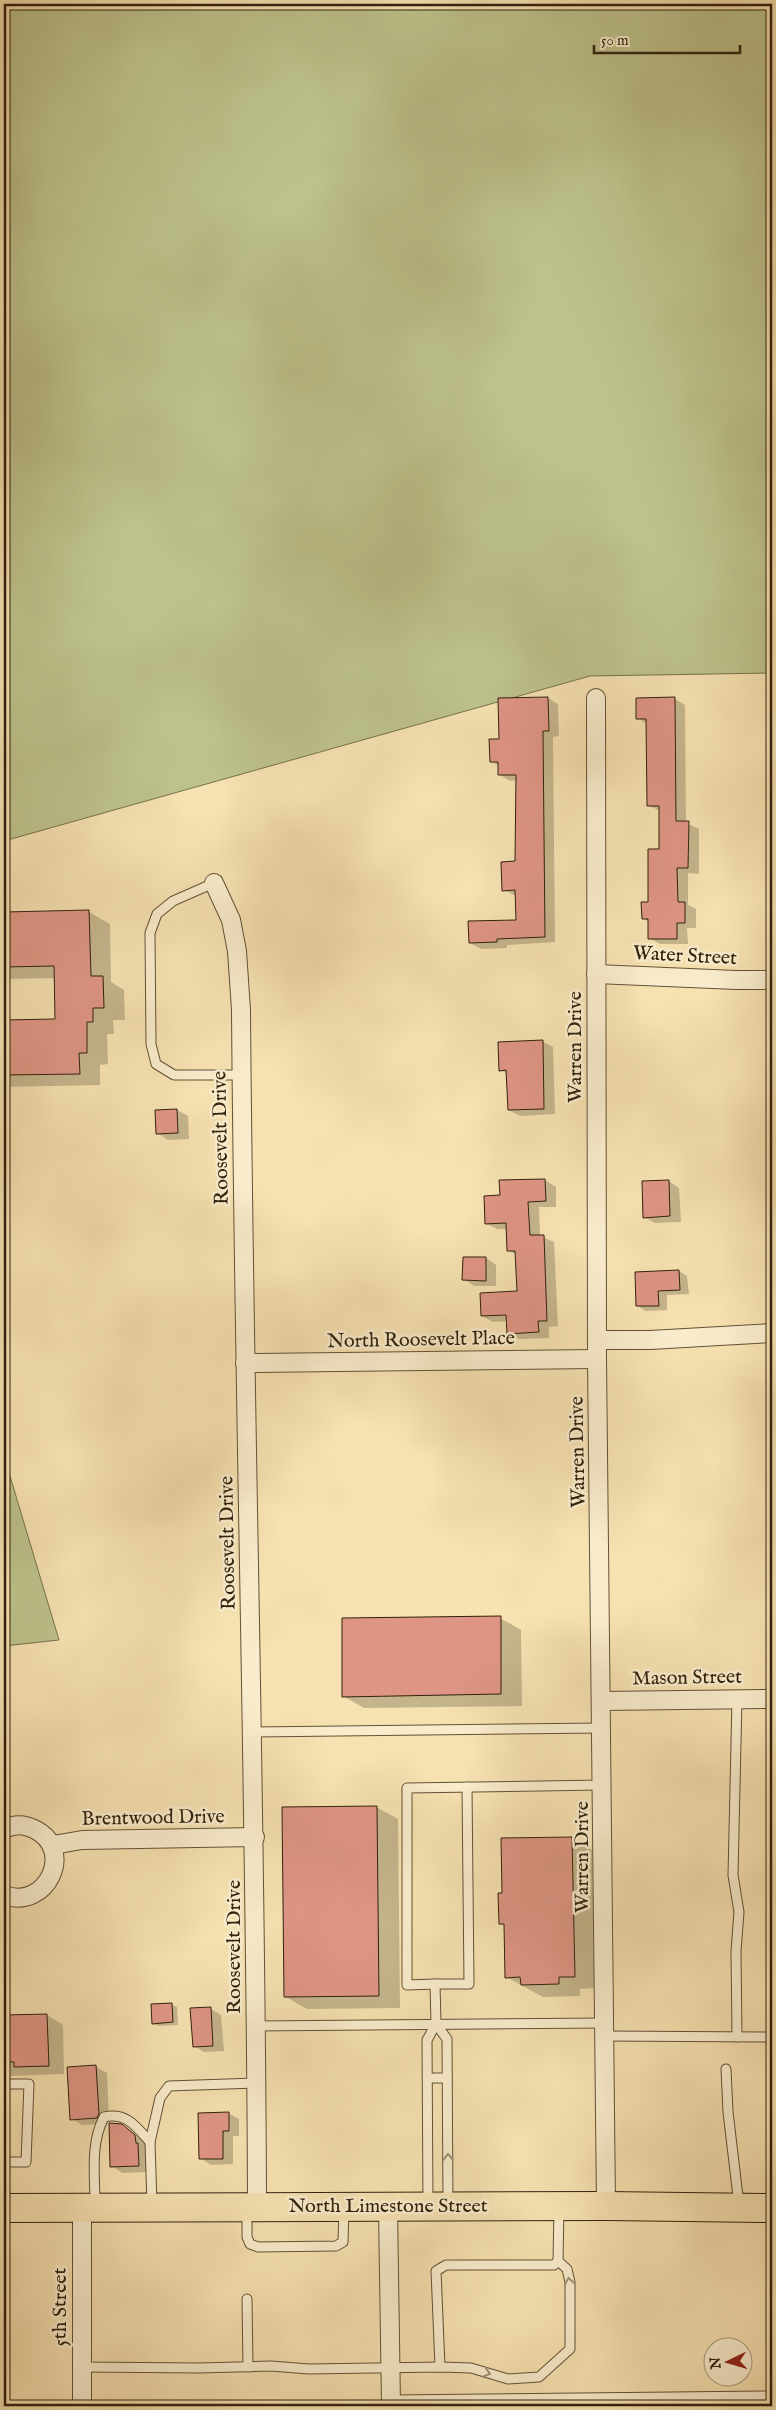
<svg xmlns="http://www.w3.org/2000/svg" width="776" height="2410" font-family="'IM FELL English',serif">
<rect width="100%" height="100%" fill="#f6e1b0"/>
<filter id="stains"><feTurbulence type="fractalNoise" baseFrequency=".004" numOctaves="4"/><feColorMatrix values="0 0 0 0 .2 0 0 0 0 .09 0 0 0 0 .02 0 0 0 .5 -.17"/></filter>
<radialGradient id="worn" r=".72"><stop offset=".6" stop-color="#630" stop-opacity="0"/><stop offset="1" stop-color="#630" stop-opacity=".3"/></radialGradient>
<!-- green -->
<g fill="#bdc28b" stroke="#76724c">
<polygon points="4,4 772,4 772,673 590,676 4,841"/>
<polygon points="4,1456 59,1640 4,1646"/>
</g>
<!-- shadow -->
<g fill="#0003">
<polygon points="548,698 558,704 559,736 553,737 555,942 507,945 507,948 481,949 470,943 517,921 516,896 504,890 516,862 517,780 510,781 499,774 499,766 491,761 500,740"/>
<polygon points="675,699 685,705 686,823 699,829 699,874 688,873 688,905 696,909 696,928 687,928 688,944 660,944 649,938 649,922 643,918 650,903 660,850 660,811 648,805 647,724 638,718"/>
<polygon points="4,912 89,912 110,924 111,982 124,990 125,1020 113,1020 114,1034 107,1034 108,1064 100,1065 100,1085 4,1087 4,1021 56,1020 56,978 4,979"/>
<polygon points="542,1041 553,1047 555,1114 520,1116 509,1110 508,1074 500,1070"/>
<polygon points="177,1110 188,1116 189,1139 168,1140 157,1133 156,1111"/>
<polygon points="545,1180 556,1187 556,1207 539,1207 540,1236 554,1242 558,1326 549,1327 549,1338 519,1339 508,1333 508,1321 493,1322 482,1316 519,1292 517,1255 508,1250 508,1229 497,1229 486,1223 501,1197"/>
<polygon points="669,1181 679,1188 681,1222 655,1223 644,1217"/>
<polygon points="486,1258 496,1265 496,1286 474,1286 464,1279"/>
<polygon points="679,1271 687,1276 689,1294 667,1295 667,1310 646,1311 637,1306"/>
<polygon points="500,1618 521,1630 522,1706 364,1708 343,1696"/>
<polygon points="376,1807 398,1819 400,2008 307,2009 286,1997"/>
<polygon points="571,1838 592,1850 595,1988 580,1989 580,1996 543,1997 506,1977 505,1926 500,1923 504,1894"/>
<polygon points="172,2005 177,2007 178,2025 158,2026 153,2023"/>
<polygon points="211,2009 221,2015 224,2051 204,2052 194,2046"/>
<polygon points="47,2015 63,2025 64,2074 9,2076 9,2083 4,2083 4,2017"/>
<polygon points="96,2067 107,2073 109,2120 107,2124 82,2125 72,2119"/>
<polygon points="228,2113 239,2119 239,2136 233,2136 233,2164 211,2165 200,2158"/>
<polygon points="122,2125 146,2142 149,2172 122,2173 112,2166"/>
</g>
<!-- building -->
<g fill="#de9584" stroke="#30210d">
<polygon points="548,697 549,731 543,731 545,937 497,939 497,942 469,943 468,921 516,920 515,890 502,891 501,862 515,861 516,775 498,775 498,762 490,762 489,739 499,739 498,698"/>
<polygon points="675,697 676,821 689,821 688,868 677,868 678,902 685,902 685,923 677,923 677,939 648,939 648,919 642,919 641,902 648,902 648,849 659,849 659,806 647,806 646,719 636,719 636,698"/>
<polygon points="89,910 91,976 103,976 104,1008 93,1008 93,1022 87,1022 87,1053 79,1053 80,1074 4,1075 4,1020 55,1019 54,966 4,967 4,912"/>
<polygon points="543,1040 544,1109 508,1110 506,1070 499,1071 498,1042"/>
<polygon points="177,1109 178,1133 156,1134 155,1110"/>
<polygon points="545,1179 546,1201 528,1202 530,1235 544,1235 547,1321 538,1321 539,1332 507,1334 506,1315 481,1316 480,1293 517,1291 515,1251 507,1251 506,1223 485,1224 484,1196 500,1195 499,1180"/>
<polygon points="669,1180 670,1216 643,1218 642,1181"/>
<polygon points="463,1257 486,1257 486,1281 462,1280"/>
<polygon points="679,1270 680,1290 658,1291 659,1306 636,1306 635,1272"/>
<polygon points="501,1616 501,1694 342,1697 342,1618"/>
<polygon points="377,1806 379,1996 284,1997 282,1807"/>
<polygon points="572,1837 575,1977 559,1977 559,1984 521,1985 520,1977 505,1978 504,1924 499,1924 498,1893 502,1893 501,1838"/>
<polygon points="172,2003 173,2022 152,2024 151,2004"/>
<polygon points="211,2007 213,2046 193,2047 190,2008"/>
<polygon points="47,2014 49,2066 14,2067 14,2062 4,2062 4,2015"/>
<polygon points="96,2065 99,2113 97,2118 70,2120 67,2067"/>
<polygon points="229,2112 229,2131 223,2131 223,2159 199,2159 198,2113"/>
<polygon points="109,2123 122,2124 135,2135 136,2143 138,2143 139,2166 110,2167"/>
</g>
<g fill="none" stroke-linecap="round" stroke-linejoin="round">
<!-- lane casing -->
<g stroke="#625136" stroke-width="11">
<g id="lane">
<polyline points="214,883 173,901 157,914 150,933 151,1044 156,1064 174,1075 242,1075"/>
<polyline points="253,1732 602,1728"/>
<polyline points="435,1984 469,1984 467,1787"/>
<polyline points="436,2024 447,2039 448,2203"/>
<polyline points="256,2026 605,2023"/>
<polyline points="605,2036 772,2037"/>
<polyline points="737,2037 736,1951 739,1912 733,1875 737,1699"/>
<polyline points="726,2069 728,2112 739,2205"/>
<polyline points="428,2078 447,2078"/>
<polyline points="4,2084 29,2084 26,2162 4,2162"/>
<polyline points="150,2142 160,2098 169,2086 256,2083"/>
<polyline points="428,2204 427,2040 436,2024 435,1984 407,1985 407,1788 603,1785"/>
<path d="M95,2205C95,2175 90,2144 104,2117C126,2112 136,2126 150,2142L152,2205"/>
<polyline points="247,2210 247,2237 250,2244 258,2247 336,2246 343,2242 344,2209"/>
<polyline points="247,2299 248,2367"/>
<polyline points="81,2367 199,2368 271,2366 309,2369 440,2367 471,2368 508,2379 539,2377 570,2349 570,2282 567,2269 558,2261"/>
<polyline points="440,2367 436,2271 446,2265 554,2265 558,2261 559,2209"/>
<polyline points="390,2400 772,2396"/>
</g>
</g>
<!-- street casing -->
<g stroke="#625136" stroke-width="20">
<g id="street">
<polyline points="596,698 597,1359 606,2206"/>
<path d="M214,883L231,920L237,951L241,1010C244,1409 256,1807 257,2206"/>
<polyline points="596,974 736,980 772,980"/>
<polyline points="597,1340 650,1340 772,1333"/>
<polyline points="245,1363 597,1359"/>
<polyline points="602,1701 772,1699"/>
<path d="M4,1829C14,1824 24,1824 34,1829C76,1849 47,1911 4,1895"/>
<polyline points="53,1845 82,1840 255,1837"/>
<polyline points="388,2206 391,2406"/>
<polyline points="82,2208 82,2406"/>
</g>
</g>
<!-- primary casing -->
<g stroke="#30210d" stroke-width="30">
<polyline id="primary" points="4,2208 606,2206 772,2208"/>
</g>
<!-- lane -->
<use href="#lane" stroke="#f9eccc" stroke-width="9"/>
<!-- street -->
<use href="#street" stroke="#f9eccc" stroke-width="18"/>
<!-- primary -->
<use href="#primary" stroke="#f6e1b0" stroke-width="28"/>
</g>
<!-- one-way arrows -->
<defs><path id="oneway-chevron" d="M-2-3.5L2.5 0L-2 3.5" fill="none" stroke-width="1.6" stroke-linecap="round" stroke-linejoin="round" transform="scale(1.25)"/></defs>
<g stroke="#9f9176">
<use href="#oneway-chevron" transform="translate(448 2157) rotate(-91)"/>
<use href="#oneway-chevron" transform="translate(569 2281) rotate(-99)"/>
<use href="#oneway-chevron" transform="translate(487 2373) rotate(17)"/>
</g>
<g text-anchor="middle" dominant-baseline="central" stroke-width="5" stroke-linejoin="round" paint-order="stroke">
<!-- street labels -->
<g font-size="20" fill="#30210d" stroke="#f9eccc">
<text transform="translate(685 956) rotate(3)">Water Street</text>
<text transform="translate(575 1047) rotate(-90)">Warren Drive</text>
<text transform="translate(221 1138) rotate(-91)">Roosevelt Drive</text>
<text transform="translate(421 1340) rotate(-1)">North Roosevelt Place</text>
<text transform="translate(578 1452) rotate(-91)">Warren Drive</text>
<text transform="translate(228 1543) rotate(-91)">Roosevelt Drive</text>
<text transform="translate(687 1678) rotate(-1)">Mason Street</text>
<text transform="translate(153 1818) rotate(-1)">Brentwood Drive</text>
<text transform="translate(582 1857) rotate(-90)">Warren Drive</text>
<text transform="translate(234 1947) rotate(-90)">Roosevelt Drive</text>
<text x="388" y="2206">North Limestone Street</text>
<text transform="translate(60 2307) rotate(-90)">5th Street</text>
</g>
</g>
<!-- margin -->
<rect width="776" height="2410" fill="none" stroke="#f6e1b0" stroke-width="20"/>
<rect x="5" y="5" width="766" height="2400" fill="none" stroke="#30210d" stroke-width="2.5"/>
<rect x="10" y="10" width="756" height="2390" fill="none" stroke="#30210d"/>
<!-- north arrow -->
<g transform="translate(728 2362) rotate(265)"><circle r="24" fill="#f9eccc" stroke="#a99b80"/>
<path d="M0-4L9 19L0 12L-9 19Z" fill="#8f2418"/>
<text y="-8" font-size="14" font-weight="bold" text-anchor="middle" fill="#30210d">N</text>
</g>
<!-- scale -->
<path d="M594 45v8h146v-8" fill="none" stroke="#30210d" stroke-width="2.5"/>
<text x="601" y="45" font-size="15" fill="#30210d" stroke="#f9eccc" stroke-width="4" paint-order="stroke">50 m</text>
<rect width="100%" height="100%" filter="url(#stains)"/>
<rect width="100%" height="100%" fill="url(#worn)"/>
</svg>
